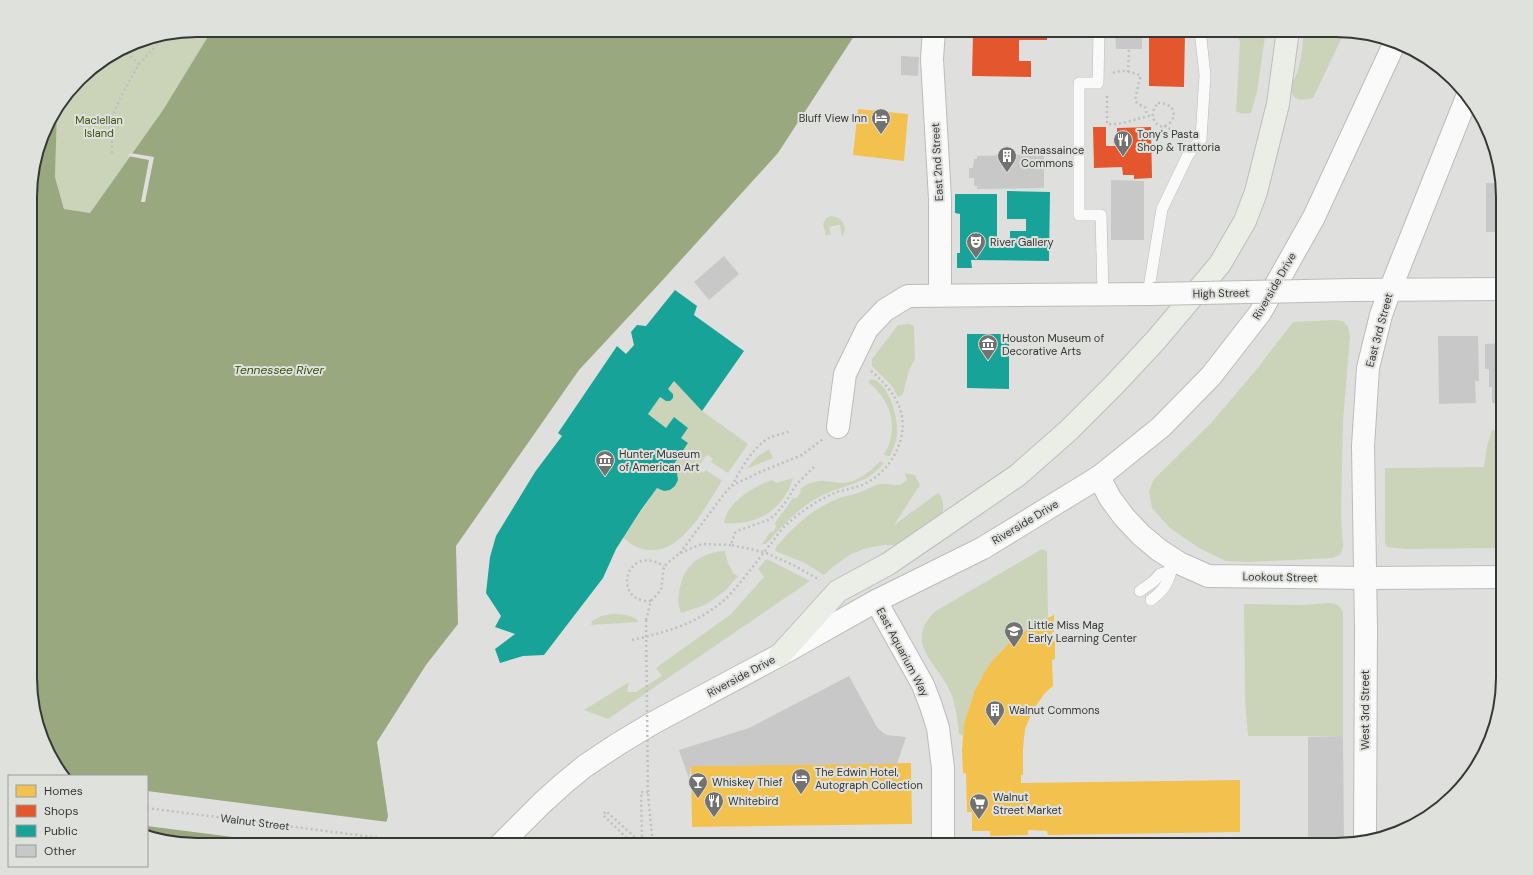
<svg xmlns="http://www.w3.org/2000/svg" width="1533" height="875" font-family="'DM Sans',sans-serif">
<rect width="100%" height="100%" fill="#dfe0de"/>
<!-- green -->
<g fill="#cbd4b9">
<polygon points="197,30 212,30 163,110 90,213 64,209 55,177 57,111 87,72 133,43"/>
<path d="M1234,30H1266L1257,92L1251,113C1244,114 1241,114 1236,111L1240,42Z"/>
<path d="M1303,30L1345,31L1313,98C1306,100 1295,102 1292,93C1289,86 1296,77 1298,70C1302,57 1303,43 1303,30Z"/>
<path d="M831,216C840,217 844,221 845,230L842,237L840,225H837L829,227L831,234L826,236L823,224L826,218Z"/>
<polygon points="1334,320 1343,321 1348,327 1350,336 1343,421 1341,515 1343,546 1341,554 1333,558 1248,562 1226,561 1199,548 1170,528 1152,508 1149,492 1153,480 1212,422 1256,370 1293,322"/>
<polygon points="909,324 914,326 915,359 909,370 903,394 898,397 892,386 872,366 872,359 898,325"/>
<path d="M871,379C889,382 898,417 897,432C897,441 893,449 890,456L883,455C886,451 889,446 890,441C897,418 886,396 868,382Z"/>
<path d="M674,381L702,411L748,444L728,473L711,462L713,459L708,455L705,457L698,468L703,473L706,470L722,481C705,507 679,562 639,548C633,546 628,541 623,538L657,488L670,490L675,486L678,480L672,467L688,443L681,438L688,428L674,417L666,428L648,414L660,397L666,401H670L673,398V394L668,389Z"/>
<polygon points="1492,430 1503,430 1503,548 1405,549 1387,547 1385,542 1385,468 1484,467 1487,446"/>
<polygon points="769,449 773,458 746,469 757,457"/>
<path d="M880,461L884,463C864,486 849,483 825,494C800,506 784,524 766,544H762L770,532H773L776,527L775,523L793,498H796L801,492L800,489C811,481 819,480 833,482C836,482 839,483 842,483C858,482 870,472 880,461Z"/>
<path d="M905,473L915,475L920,485L894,525L938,493L942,498L943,503V510L940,519L900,545H883L867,548L851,554L834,566L824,575L805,563L775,551L776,547C793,527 812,509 837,499C844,496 853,495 861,492C866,490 876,484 881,484C892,482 897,490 907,480Z"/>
<path d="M793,478C784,510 756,526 724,523C726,503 755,485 773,480L776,483Z"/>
<path d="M1042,549L1047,551L1048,617C998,643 970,680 963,736L959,734C957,719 956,703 949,689C934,659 905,644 934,612Z"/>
<path d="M725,551L728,563L734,574L738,576L725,591L705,605L681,613C677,603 678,594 681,583C687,562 704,552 725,551Z"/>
<polygon points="766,559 769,560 810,581 608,719 584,710 629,682 627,692 636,692 662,676 656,668 731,614 764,577 758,569"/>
<path d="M1330,603C1336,604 1340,605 1343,612V736H1248L1245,700L1244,604L1303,605Z"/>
<path d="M612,614C622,614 632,614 639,622L591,625L592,621L601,616Z"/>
</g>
<!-- water -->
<polygon fill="#9aa880" points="212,30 858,30 778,153 660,283 579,370 456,546 458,624 426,665 377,742 388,816 380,845 197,845 154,839 147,836 147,776 64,776 58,770 31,699 31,176 47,123 57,111 55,177 64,209 90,213 163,110"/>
<!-- pier -->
<g fill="#dfe0de">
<polygon points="130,153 154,157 145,202 141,202 149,160 128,156"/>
<polygon points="147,791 388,822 382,845 295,845 147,826"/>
</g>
<!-- homes -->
<g fill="#f2c14e">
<polygon points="858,109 908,114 904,161 853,155"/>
<polygon points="1054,615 1054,632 1052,632 1051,641 1055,641 1055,659 1052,660 1053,686 1045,693 1033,710 1025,729 1023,749 1023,775 1021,775 1021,783 1240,780 1240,832 1048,835 1047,831 1028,830 1028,835 990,836 990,831 972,831 972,812 967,812 966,774 963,773 962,750 964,724 974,692 985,671 993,660 1011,641 1035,624"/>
<polygon points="911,763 912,824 692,827 691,766"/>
</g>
<!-- shops -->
<g fill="#e4572e">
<polygon points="992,30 1047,30 1047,40 1019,40 1019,61 1031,61 1031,77 972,76 973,34 992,34"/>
<polygon points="1149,33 1185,33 1184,87 1149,86"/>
<polygon points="1093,127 1106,127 1106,146 1117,146 1117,128 1151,127 1152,178 1134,179 1134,175 1123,175 1122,167 1094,168"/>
</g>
<!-- public -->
<g fill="#17a398">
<polygon points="1007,191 1050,192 1049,261 971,260 972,268 957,268 957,253 960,253 960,214 955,213 955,194 997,194 997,247 1010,247 1010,231 1026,231 1026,219 1007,219"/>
<polygon points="675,290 697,306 694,315 744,351 702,411 674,381 668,389 673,394 673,398 670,401 666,401 660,397 648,414 666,428 674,417 688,428 681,438 688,443 672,467 677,473 678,480 675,486 670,490 664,491 657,488 641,510 616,549 603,578 544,655 523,656 500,663 495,649 515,634 495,627 501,616 486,593 490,557 496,536 535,472 562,436 558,433 617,346 626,354 634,345 631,332 637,325 646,326"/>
<polygon points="967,334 1009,334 1009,389 967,388"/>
</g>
<!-- building -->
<g fill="#c8c8c8">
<polygon points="1115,30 1142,30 1142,49 1116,49"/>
<polygon points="901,56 919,57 918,76 901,75"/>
<polygon points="1044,154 1044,188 977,189 977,186 974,186 974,178 969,178 969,168 973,168 974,159 977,159 977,156"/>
<polygon points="1111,180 1144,181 1144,240 1111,240"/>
<polygon points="1486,183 1502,183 1503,232 1486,232"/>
<polygon points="724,256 739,274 709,300 694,282"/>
<polygon points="1438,336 1478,336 1479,381 1475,381 1476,403 1439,404"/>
<polygon points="1503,343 1503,403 1492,403 1492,387 1489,387 1489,369 1485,369 1485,344"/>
<polygon points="849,676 877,727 882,732 887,735 906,737 897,764 691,766 689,779 679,750 749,728"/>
<polygon points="1343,736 1344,837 1308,837 1308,737"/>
</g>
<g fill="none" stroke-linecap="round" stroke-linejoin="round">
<!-- service casing -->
<g stroke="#bbbcba" stroke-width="12">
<g id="service">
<polyline points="1099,30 1098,83 1079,83 1079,215 1101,215 1103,294"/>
<polyline points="1148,294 1162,209 1188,155 1201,139 1205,75 1200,30"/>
<polyline points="1140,591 1154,581 1160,574 1171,571 1179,563"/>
<path d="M1151,600C1162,592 1168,584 1171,571"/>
</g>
</g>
<!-- minor casing -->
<g stroke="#bbbcba" stroke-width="24">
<g id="minor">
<polyline points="934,30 932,59 940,199 940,295"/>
<polyline points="1351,290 1503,289"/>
<polyline points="838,427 845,374 867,329 885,310 908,296 1153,294"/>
<polyline points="1099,477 1110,498 1124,517 1141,535 1159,550 1179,563 1208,576 1365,578 1503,577"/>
<polyline points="876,601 923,685 931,706 938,728 943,768 943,845"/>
</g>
</g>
<!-- tertiary casing -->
<g stroke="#bbbcba" stroke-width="24">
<polyline id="tertiary" points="1365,841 1366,629 1363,446 1368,368 1381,315 1390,290 1467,97"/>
</g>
<!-- secondary casing -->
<g stroke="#bbbcba" stroke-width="24">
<polyline id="secondary" points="500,845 542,803 563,784 585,766 618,744 653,723 780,655 876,601 983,548 1099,477 1161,427 1211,376 1260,313 1314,217 1395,42"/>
</g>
<!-- primary casing -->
<g stroke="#bdbdbc" stroke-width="24">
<polyline id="primary" points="780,655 838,591 888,564 964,512 1018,475 1069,430 1114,385 1156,340 1220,264 1245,221 1256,192 1278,104 1288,30"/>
</g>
<!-- path -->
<g stroke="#bfc0be" stroke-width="2.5" stroke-dasharray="2 3" stroke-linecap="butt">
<polyline points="139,64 165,36"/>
<polyline points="1128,72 1129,49"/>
<path d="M1113,73C1121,69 1131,72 1140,75V78L1135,100C1140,109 1148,102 1146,116"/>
<path d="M1107,96V124C1124,125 1137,118 1153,115"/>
<path d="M1158,103C1190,104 1165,141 1154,120C1151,114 1154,108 1158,103Z"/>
<polyline points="1164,126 1172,130"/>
<polyline points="112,153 112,118 119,100 139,64 123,49"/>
<polyline points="814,467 796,485 787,500 776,514 768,520 740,530 735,533 731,545 764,552 793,565 820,580"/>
<path d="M732,486C740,470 753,447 769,438C775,435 783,434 790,431"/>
<polyline points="680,553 721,498 731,486 760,472 802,455 823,439"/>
<path d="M651,601C611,603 625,542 664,566"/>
<polyline points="646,620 651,601 661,590 664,566 680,553 702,544 731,545"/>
<path d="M632,640C671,631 706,621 733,591C747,575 760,557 773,541C777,536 781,529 786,525C800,512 819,499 837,492C847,489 857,488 866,483C878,477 889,466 895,454C913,418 897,393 870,370"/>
<polyline points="648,794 653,845"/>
<polyline points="147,808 435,845"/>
<polyline points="634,845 603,815 606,811 640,842 642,839 641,792 648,792"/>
</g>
<!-- service -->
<use href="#service" stroke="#fafafa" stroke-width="11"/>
<!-- minor -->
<use href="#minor" stroke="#fafafa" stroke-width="22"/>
<!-- tertiary -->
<use href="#tertiary" stroke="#fafafa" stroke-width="22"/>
<!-- secondary -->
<use href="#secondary" stroke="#fafafa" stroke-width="22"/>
<!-- primary -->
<use href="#primary" stroke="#ebeee7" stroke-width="22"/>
<!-- minor-bridge casing -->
<g stroke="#bbbcba" stroke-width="24" stroke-linecap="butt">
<polyline id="minor-bridge" points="1153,294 1351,290"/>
</g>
<!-- path-bridge -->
<polyline stroke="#bfc0be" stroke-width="2.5" stroke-dasharray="2 3" stroke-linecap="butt" points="646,620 648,794"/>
<!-- minor-bridge -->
<use href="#minor-bridge" stroke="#fafafa" stroke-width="22"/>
</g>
<!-- icons -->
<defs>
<g id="hotel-pin" transform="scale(1)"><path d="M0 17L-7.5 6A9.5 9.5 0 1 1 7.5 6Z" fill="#727271" stroke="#dfe1dd"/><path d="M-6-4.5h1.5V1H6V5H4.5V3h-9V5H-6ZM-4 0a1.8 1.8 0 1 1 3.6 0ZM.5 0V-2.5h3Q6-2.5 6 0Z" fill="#fff"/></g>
<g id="restaurant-pin" transform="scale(1)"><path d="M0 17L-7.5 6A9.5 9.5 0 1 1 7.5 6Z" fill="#727271" stroke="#dfe1dd"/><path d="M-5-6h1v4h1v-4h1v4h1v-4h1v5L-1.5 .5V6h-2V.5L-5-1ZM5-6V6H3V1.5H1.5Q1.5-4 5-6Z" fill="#fff"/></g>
<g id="building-pin" transform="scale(1)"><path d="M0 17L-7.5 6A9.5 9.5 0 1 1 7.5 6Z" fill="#727271" stroke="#dfe1dd"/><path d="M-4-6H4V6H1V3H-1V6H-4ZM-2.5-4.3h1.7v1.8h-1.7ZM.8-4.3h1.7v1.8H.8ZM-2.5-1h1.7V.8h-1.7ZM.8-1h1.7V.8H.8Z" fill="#fff"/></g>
<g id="theatre-pin" transform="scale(1)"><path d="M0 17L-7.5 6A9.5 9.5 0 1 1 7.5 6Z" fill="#727271" stroke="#dfe1dd"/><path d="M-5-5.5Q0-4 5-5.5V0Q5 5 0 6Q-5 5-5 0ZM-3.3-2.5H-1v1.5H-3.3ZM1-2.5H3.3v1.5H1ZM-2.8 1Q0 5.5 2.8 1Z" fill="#fff"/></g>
<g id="museum-pin" transform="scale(1)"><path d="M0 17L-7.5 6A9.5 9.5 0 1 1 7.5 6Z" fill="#727271" stroke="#dfe1dd"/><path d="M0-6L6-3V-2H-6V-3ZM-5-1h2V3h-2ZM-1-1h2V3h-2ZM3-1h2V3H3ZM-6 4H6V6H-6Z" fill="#fff"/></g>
<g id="school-pin" transform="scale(1)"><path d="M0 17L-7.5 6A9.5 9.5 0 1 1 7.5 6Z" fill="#727271" stroke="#dfe1dd"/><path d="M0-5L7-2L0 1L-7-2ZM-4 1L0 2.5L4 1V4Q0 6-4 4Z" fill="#fff"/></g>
<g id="bar-pin" transform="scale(1)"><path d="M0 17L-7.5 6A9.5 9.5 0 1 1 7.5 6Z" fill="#727271" stroke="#dfe1dd"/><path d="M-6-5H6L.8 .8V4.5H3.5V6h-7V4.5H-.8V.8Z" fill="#fff"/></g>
<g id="supermarket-pin" transform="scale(1)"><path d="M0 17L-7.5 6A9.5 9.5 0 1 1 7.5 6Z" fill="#727271" stroke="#dfe1dd"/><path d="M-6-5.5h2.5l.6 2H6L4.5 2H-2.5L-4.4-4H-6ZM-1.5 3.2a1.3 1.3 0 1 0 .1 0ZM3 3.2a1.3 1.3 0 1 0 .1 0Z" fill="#fff"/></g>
</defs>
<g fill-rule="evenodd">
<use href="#hotel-pin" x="881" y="118"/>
<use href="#restaurant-pin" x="1123" y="140"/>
<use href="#building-pin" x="1007" y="156"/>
<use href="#theatre-pin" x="976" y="242"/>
<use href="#museum-pin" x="988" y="344"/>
<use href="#museum-pin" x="605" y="460"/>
<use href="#school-pin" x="1014" y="631"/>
<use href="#building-pin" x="995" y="710"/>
<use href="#hotel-pin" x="801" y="778"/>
<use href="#bar-pin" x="698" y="782"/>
<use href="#restaurant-pin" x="714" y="801"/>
<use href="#supermarket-pin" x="979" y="803"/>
</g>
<g text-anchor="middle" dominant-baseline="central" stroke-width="4" stroke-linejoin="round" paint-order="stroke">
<!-- poi labels -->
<g font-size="11" fill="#373736" stroke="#dfe1dd" text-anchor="start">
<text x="867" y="118" text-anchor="end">Bluff View Inn</text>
<text x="1137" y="134">Tony's Pasta<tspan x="1137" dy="13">Shop &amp; Trattoria</tspan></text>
<text x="1021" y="150">Renassaince<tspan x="1021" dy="13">Commons</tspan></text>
<text x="990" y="242">River Gallery</text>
<text x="1002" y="338">Houston Museum of<tspan x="1002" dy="13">Decorative Arts</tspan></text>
<text x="619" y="454">Hunter Museum<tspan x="619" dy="13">of American Art</tspan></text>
<text x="1028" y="625">Little Miss Mag<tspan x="1028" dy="13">Early Learning Center</tspan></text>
<text x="1009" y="710">Walnut Commons</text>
<text x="815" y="772">The Edwin Hotel,<tspan x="815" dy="13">Autograph Collection</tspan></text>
<text x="712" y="782">Whiskey Thief</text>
<text x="993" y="797">Walnut<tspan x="993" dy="13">Street Market</tspan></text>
<text x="728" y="801">Whitebird</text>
</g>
<!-- park labels -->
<g font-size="11" fill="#3e5010" stroke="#dfe1dd">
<text x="99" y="120">Maclellan<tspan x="99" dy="13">Island</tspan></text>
</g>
<!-- street labels -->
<g font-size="11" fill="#373736" stroke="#dfe1dd">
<text transform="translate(937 162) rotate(-93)">East 2nd Street</text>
<text transform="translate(1274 286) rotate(-60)">Riverside Drive</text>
<text transform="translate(1221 293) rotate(-1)">High Street</text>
<text transform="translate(1379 330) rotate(-75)">East 3rd Street</text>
<text transform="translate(1025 522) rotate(-31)">Riverside Drive</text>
<text transform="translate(1280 577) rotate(1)">Lookout Street</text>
<text transform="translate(903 652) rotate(62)">East Aquarium Way</text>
<text transform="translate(741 676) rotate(-28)">Riverside Drive</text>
<text transform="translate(1365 710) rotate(-90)">West 3rd Street</text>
<text transform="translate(255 822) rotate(7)">Walnut Street</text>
</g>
<!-- water labels -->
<g font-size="12" font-style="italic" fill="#3c4d0c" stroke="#dfe1dd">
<text x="279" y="370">Tennessee River</text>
</g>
</g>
<!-- crop -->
<path d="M0 0H1533V875H0ZM197 37H1336A160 160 0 0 1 1496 197V678A160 160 0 0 1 1336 838H197A160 160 0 0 1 37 678V197A160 160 0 0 1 197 37Z" fill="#dfe1dd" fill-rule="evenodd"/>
<path fill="none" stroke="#373736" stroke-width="2" d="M197 37H1336A160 160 0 0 1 1496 197V678A160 160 0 0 1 1336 838H197A160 160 0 0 1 37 678V197A160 160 0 0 1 197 37Z"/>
<!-- legend -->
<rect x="8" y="775" width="140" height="92" fill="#dfe1dd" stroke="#9c9d9a"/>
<rect x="16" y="785" width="20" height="12" fill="#f2c14e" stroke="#9c9d9a"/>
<text x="44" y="795" font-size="12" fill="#373736">Homes</text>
<rect x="16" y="805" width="20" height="12" fill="#e4572e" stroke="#9c9d9a"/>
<text x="44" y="815" font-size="12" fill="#373736">Shops</text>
<rect x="16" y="825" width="20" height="12" fill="#17a398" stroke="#9c9d9a"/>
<text x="44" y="835" font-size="12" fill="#373736">Public</text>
<rect x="16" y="845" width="20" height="12" fill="#c8c8c8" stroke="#9c9d9a"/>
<text x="44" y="855" font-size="12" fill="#373736">Other</text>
</svg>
